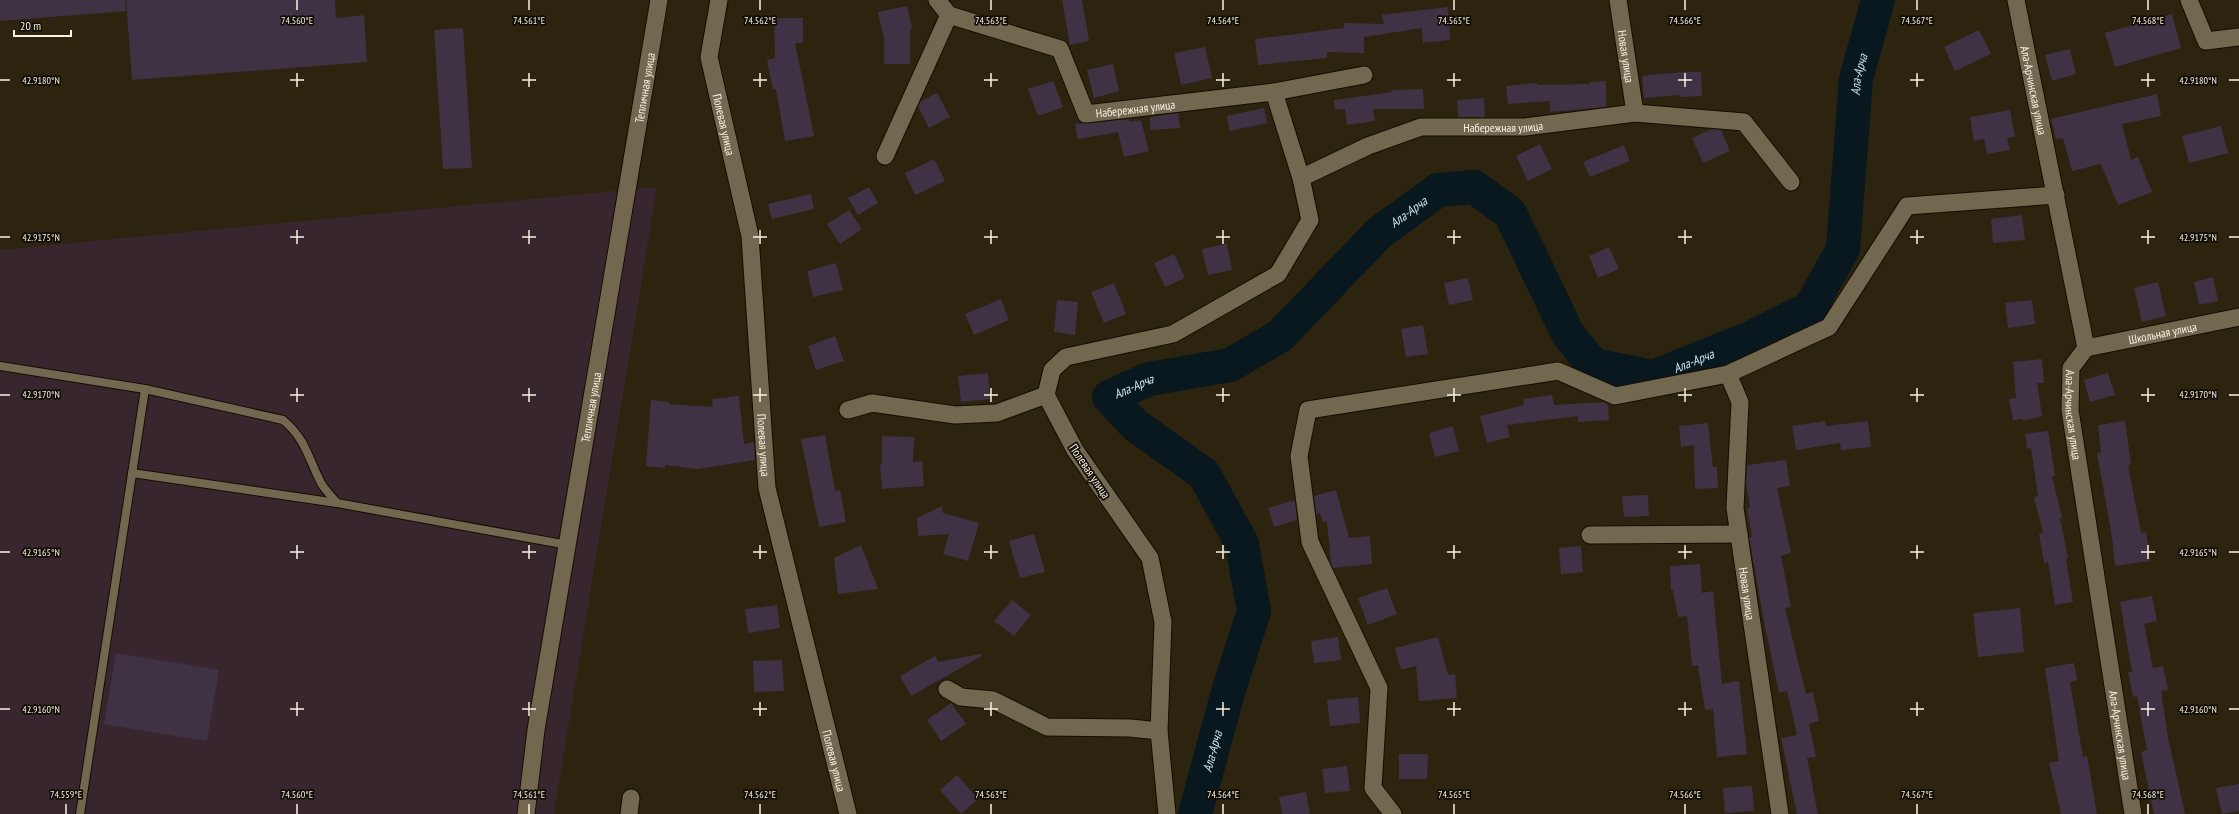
<svg xmlns="http://www.w3.org/2000/svg" width="2239" height="814" font-family="'PT Sans Narrow',sans-serif">
<rect width="100%" height="100%" fill="#2c240e"/>
<!-- industrial -->
<polygon fill="#38262e" points="657,187 554,814 0,814 0,250"/>
<g fill="none" stroke-linecap="round" stroke-linejoin="round">
<!-- river -->
<path stroke="#09171f" stroke-width="34" id="s1" d="M1195,814L1228,692L1254,611L1242,544L1204,474L1135,425L1109,397L1149,379L1230,365L1280,336L1379,233L1438,190L1474,187L1510,213L1568,334L1593,365L1653,377L1750,338L1810,308L1843,249L1856,79L1878,0"/>
</g>
<!-- building -->
<g fill="#3f3245">
<polygon points="0,0 125,0 126,11 0,21"/>
<polygon points="126,0 335,0 336,18 364,15 367,62 132,80"/>
<polygon points="1062,0 1082,0 1089,41 1070,45"/>
<polygon points="907,6 912,28 910,29 910,64 884,64 884,39 878,12"/>
<polygon points="1448,7 1450,40 1423,43 1422,28 1364,37 1364,53 1327,52 1327,58 1258,65 1255,39 1344,28 1344,23 1384,24 1382,15"/>
<polygon points="2172,14 2181,48 2115,67 2105,33"/>
<polygon points="774,18 803,18 803,43 795,43 814,136 785,141 776,89 773,90 767,60 775,58"/>
<polygon points="463,28 472,168 443,169 434,30"/>
<polygon points="1979,30 1991,54 1955,71 1944,47"/>
<polygon points="1205,47 1212,78 1181,85 1174,53"/>
<polygon points="2070,49 2076,74 2052,81 2045,55"/>
<polygon points="1113,64 1119,91 1094,98 1087,70"/>
<polygon points="1682,72 1701,72 1702,96 1680,97 1680,95 1644,98 1642,76"/>
<polygon points="1053,81 1063,107 1038,116 1028,89"/>
<polygon points="1606,81 1606,107 1550,112 1550,101 1508,104 1506,86 1537,83 1537,85 1590,84 1590,82"/>
<polygon points="1423,89 1424,109 1373,109 1375,121 1347,125 1345,109 1335,110 1334,100 1392,92 1392,90"/>
<polygon points="937,93 950,117 929,128 918,106 921,101"/>
<polygon points="2157,94 2161,116 2122,124 2131,160 2138,157 2152,192 2118,205 2101,164 2072,171 2063,138 2056,139 2051,119"/>
<polygon points="1484,98 1485,117 1458,117 1457,100"/>
<polygon points="1264,108 1267,123 1230,131 1227,116"/>
<polygon points="2010,110 2015,137 2007,138 2010,150 1987,154 1984,139 1974,141 1970,117"/>
<polygon points="1178,113 1180,128 1150,130 1150,117"/>
<polygon points="1129,119 1129,122 1141,120 1149,151 1124,157 1118,132 1078,139 1075,124"/>
<polygon points="2221,126 2228,153 2189,163 2182,136"/>
<polygon points="1712,129 1721,130 1730,151 1703,163 1692,138"/>
<polygon points="1540,144 1552,169 1528,181 1516,156"/>
<polygon points="1624,145 1630,161 1590,177 1583,162"/>
<polygon points="934,159 945,181 915,195 905,173"/>
<polygon points="869,187 878,203 858,215 848,198"/>
<polygon points="811,194 814,209 772,219 768,204"/>
<polygon points="849,210 862,229 840,244 827,224"/>
<polygon points="2022,215 2025,240 1993,243 1991,219"/>
<polygon points="1227,244 1232,270 1208,275 1202,249"/>
<polygon points="1609,247 1619,269 1598,278 1589,256"/>
<polygon points="1174,254 1185,278 1165,287 1154,263"/>
<polygon points="836,263 843,290 813,297 807,271"/>
<polygon points="2213,277 2218,301 2199,305 2194,282"/>
<polygon points="1468,278 1473,300 1449,305 1444,283"/>
<polygon points="2158,282 2166,316 2142,322 2134,288"/>
<polygon points="1114,283 1126,314 1104,323 1091,292"/>
<polygon points="1001,299 1009,320 974,335 965,314"/>
<polygon points="1057,300 1078,302 1075,335 1054,332"/>
<polygon points="2032,300 2035,324 2008,328 2005,303"/>
<polygon points="1423,325 1428,354 1406,357 1401,329"/>
<polygon points="835,336 844,361 816,370 808,346"/>
<polygon points="2042,359 2044,383 2037,383 2042,416 2023,421 2023,419 2013,420 2009,399 2016,398 2013,362"/>
<polygon points="988,373 990,399 961,402 958,376"/>
<polygon points="2108,373 2115,395 2090,402 2084,380"/>
<polygon points="1552,395 1554,405 1603,402 1608,404 1609,420 1578,422 1578,416 1507,425 1510,437 1487,443 1480,416 1524,405 1523,399"/>
<polygon points="739,396 744,444 754,442 755,460 697,469 665,465 665,468 646,466 651,400 669,402 669,404 713,407 712,399"/>
<polygon points="1825,421 1826,426 1868,421 1871,447 1841,450 1840,443 1796,450 1792,426"/>
<polygon points="2125,421 2131,464 2128,465 2141,533 2146,532 2150,561 2115,566 2112,537 2097,453 2101,452 2098,425"/>
<polygon points="1708,423 1713,467 1717,467 1718,488 1695,489 1694,445 1681,447 1679,426"/>
<polygon points="1453,426 1459,451 1435,457 1429,433"/>
<polygon points="2048,431 2055,476 2052,476 2062,517 2060,518 2068,558 2066,559 2073,602 2055,605 2048,562 2044,563 2039,534 2043,533 2034,497 2038,496 2031,448 2027,449 2025,434"/>
<polygon points="825,435 835,491 840,490 846,522 819,527 801,439"/>
<polygon points="882,436 914,437 913,462 922,461 924,486 882,489 880,464 882,464"/>
<polygon points="1786,460 1790,486 1777,488 1791,553 1781,556 1791,607 1785,608 1806,694 1813,692 1819,721 1809,724 1816,757 1807,758 1818,814 1797,814 1781,738 1797,735 1787,691 1779,693 1764,622 1749,537 1752,537 1747,509 1750,508 1746,483 1747,465"/>
<polygon points="1336,490 1349,538 1370,536 1372,564 1333,568 1331,563 1327,521 1323,522 1320,513 1316,514 1314,496"/>
<polygon points="1648,495 1649,516 1624,517 1622,496"/>
<polygon points="1291,501 1295,502 1297,520 1274,527 1268,508"/>
<polygon points="942,506 943,513 979,523 968,561 943,554 949,534 918,536 917,518"/>
<polygon points="1034,534 1045,572 1020,578 1009,541"/>
<polygon points="861,545 878,589 838,594 834,558"/>
<polygon points="1581,546 1583,572 1561,574 1559,548"/>
<polygon points="1700,564 1702,593 1713,591 1722,684 1739,681 1747,754 1717,757 1713,709 1705,710 1698,665 1692,666 1687,616 1678,617 1673,590 1671,590 1670,566"/>
<polygon points="1387,588 1397,614 1368,625 1358,598"/>
<polygon points="2152,596 2157,621 2144,624 2153,668 2163,666 2168,690 2161,691 2168,737 2185,814 2154,814 2141,752 2147,750 2137,696 2133,697 2128,672 2132,672 2120,602"/>
<polygon points="1012,600 1031,615 1014,636 994,621"/>
<polygon points="777,605 780,628 748,633 745,609"/>
<polygon points="2020,608 2024,652 1978,657 1973,613"/>
<polygon points="1338,637 1341,660 1314,663 1311,641"/>
<polygon points="1438,637 1448,675 1455,674 1457,698 1419,701 1416,666 1401,670 1395,648"/>
<polygon points="116,653 219,670 207,741 104,724"/>
<polygon points="981,654 982,656 911,696 900,676 935,656 938,662"/>
<polygon points="782,660 784,691 754,692 753,661"/>
<polygon points="2074,663 2077,680 2070,682 2083,757 2087,756 2097,814 2061,814 2049,763 2059,761 2045,668"/>
<polygon points="1358,697 1360,723 1330,726 1327,700"/>
<polygon points="951,703 966,724 941,741 927,720"/>
<polygon points="1399,754 1428,754 1427,779 1399,779"/>
<polygon points="1347,766 1350,791 1325,793 1322,769"/>
<polygon points="957,775 978,799 961,814 940,790"/>
<polygon points="2239,784 2239,811 2222,814 2216,788"/>
<polygon points="1752,786 1754,811 1725,813 1723,788"/>
<polygon points="1306,792 1310,814 1282,814 1279,797"/>
</g>
<g fill="none" stroke-linecap="round" stroke-linejoin="round">
<!-- service casing -->
<g stroke="#150d00" stroke-width="10">
<g id="service">
<path d="M0,366L145,389L283,420C306,439 308,458 321,483C325,490 332,497 337,503L568,545"/>
<polyline points="132,473 337,503"/>
<polyline points="80,814 145,389"/>
</g>
</g>
<!-- minor casing -->
<g stroke="#150d00" stroke-width="19">
<g id="minor">
<path id="s2" d="M719,0L709,57L750,236L767,488L848,814"/>
<path id="s3" d="M937,0L949,15L1060,49L1086,114L1274,92L1364,75"/>
<path id="s4" d="M1618,0L1635,113"/>
<path id="s5" d="M2016,0L2086,348L2071,368L2070,410L2133,814"/>
<polyline points="2189,0 2206,41 2239,37"/>
<polyline points="1274,92 1301,178"/>
<polyline points="885,156 949,15"/>
<path id="s6" d="M2086,348L2239,317"/>
<path id="s7" d="M1728,374L1740,402L1735,508L1780,814"/>
<polyline points="848,410 872,403 955,415 997,413 1046,395"/>
<polyline points="1590,535 1739,534"/>
<polyline points="947,689 961,697 993,700 1047,727 1130,728 1159,731"/>
<path id="s8" d="M526,814L536,730L659,0"/>
<polyline points="629,814 631,798"/>
<path id="s9" d="M1167,814L1159,731L1163,622L1150,558L1075,450L1046,395L1052,370L1066,357L1173,334L1278,274L1310,220L1301,178L1368,146L1421,127H1525L1635,113L1744,122L1791,182"/>
<polyline points="1393,814 1373,788 1379,688 1310,542 1299,456 1308,410 1558,371 1615,396 1728,374 1829,327 1907,206 2056,195"/>
</g>
</g>
<!-- service -->
<use href="#service" stroke="#726850" stroke-width="8"/>
<!-- minor -->
<use href="#minor" stroke="#726850" stroke-width="17"/>
</g>
<!-- ticks -->
<path fill="none" stroke="#f8f2e5" stroke-width="1.5" d="M297,0V10M529,0V10M760,0V10M991,0V10M1223,0V10M1454,0V10M1685,0V10M1917,0V10M2148,0V10M297,73V87M529,73V87M760,73V87M991,73V87M1223,73V87M1454,73V87M1685,73V87M1917,73V87M2148,73V87M0,80H10M290,80H304M522,80H536M753,80H767M984,80H998M1216,80H1230M1447,80H1461M1678,80H1692M1910,80H1924M2141,80H2155M2229,80H2239M297,230V244M529,230V244M760,230V244M991,230V244M1223,230V244M1454,230V244M1685,230V244M1917,230V244M2148,230V244M0,237H10M290,237H304M522,237H536M753,237H767M984,237H998M1216,237H1230M1447,237H1461M1678,237H1692M1910,237H1924M2141,237H2155M2229,237H2239M297,388V402M529,388V402M760,388V402M991,388V402M1223,388V402M1454,388V402M1685,388V402M1917,388V402M2148,388V402M0,395H10M290,395H304M522,395H536M753,395H767M984,395H998M1216,395H1230M1447,395H1461M1678,395H1692M1910,395H1924M2141,395H2155M2229,395H2239M297,545V559M529,545V559M760,545V559M991,545V559M1223,545V559M1454,545V559M1685,545V559M1917,545V559M2148,545V559M0,552H10M290,552H304M522,552H536M753,552H767M984,552H998M1216,552H1230M1447,552H1461M1678,552H1692M1910,552H1924M2141,552H2155M2229,552H2239M297,702V716M529,702V716M760,702V716M991,702V716M1223,702V716M1454,702V716M1685,702V716M1917,702V716M2148,702V716M0,709H10M290,709H304M522,709H536M753,709H767M984,709H998M1216,709H1230M1447,709H1461M1678,709H1692M1910,709H1924M2141,709H2155M2229,709H2239M66,804V814M297,804V814M529,804V814M760,804V814M991,804V814M1223,804V814M1454,804V814M1685,804V814M1917,804V814M2148,804V814"/>
<g text-anchor="middle" dominant-baseline="central" stroke-width="3.5" stroke-linejoin="round" paint-order="stroke">
<!-- street labels -->
<g font-size="12" fill="#f8f2e5" stroke="#110d05">
<text stroke="none"><textPath href="#s4" startOffset="57">Новая улица</textPath></text>
<text stroke="none"><textPath href="#s8" startOffset="736">Тепличная улица</textPath></text>
<text stroke="none"><textPath href="#s5" startOffset="92">Ала-Арчинская улица</textPath></text>
<text stroke="none"><textPath href="#s3" startOffset="255">Набережная улица</textPath></text>
<text stroke="none"><textPath href="#s2" startOffset="127">Полевая улица</textPath></text>
<text stroke="none"><textPath href="#s9" startOffset="1045">Набережная улица</textPath></text>
<text stroke="none"><textPath href="#s6" startOffset="78">Школьная улица</textPath></text>
<text stroke="none"><textPath href="#s8" startOffset="412">Тепличная улица</textPath></text>
<text stroke="none"><textPath href="#s5" startOffset="427">Ала-Арчинская улица</textPath></text>
<text stroke="none"><textPath href="#s2" startOffset="451">Полевая улица</textPath></text>
<text transform="translate(1090 471) rotate(56)">Полевая улица</text>
<text stroke="none"><textPath href="#s7" startOffset="223">Новая улица</textPath></text>
<text stroke="none"><textPath href="#s5" startOffset="751">Ала-Арчинская улица</textPath></text>
<text stroke="none"><textPath href="#s2" startOffset="775">Полевая улица</textPath></text>
</g>
<!-- water labels -->
<g font-size="13" font-style="italic" fill="#cde4f2" stroke="#110d05">
<text stroke="none"><textPath href="#s1" startOffset="1612">Ала-Арча</textPath></text>
<text stroke="none"><textPath href="#s1" startOffset="845">Ала-Арча</textPath></text>
<text stroke="none"><textPath href="#s1" startOffset="1241">Ала-Арча</textPath></text>
<text stroke="none"><textPath href="#s1" startOffset="509">Ала-Арча</textPath></text>
<text stroke="none"><textPath href="#s1" startOffset="65">Ала-Арча</textPath></text>
</g>
</g>
<g font-size="10" text-anchor="middle" fill="#f8f2e5" stroke="#110d05" stroke-width="3.5" stroke-linejoin="round" paint-order="stroke">
<text x="297" y="24">74.560°E</text>
<text x="529" y="24">74.561°E</text>
<text x="760" y="24">74.562°E</text>
<text x="991" y="24">74.563°E</text>
<text x="1223" y="24">74.564°E</text>
<text x="1454" y="24">74.565°E</text>
<text x="1685" y="24">74.566°E</text>
<text x="1917" y="24">74.567°E</text>
<text x="2148" y="24">74.568°E</text>
<text x="41" y="84">42.9180°N</text>
<text x="2198" y="84">42.9180°N</text>
<text x="41" y="241">42.9175°N</text>
<text x="2198" y="241">42.9175°N</text>
<text x="41" y="398">42.9170°N</text>
<text x="2198" y="398">42.9170°N</text>
<text x="41" y="556">42.9165°N</text>
<text x="2198" y="556">42.9165°N</text>
<text x="41" y="713">42.9160°N</text>
<text x="2198" y="713">42.9160°N</text>
<text x="66" y="798">74.559°E</text>
<text x="297" y="798">74.560°E</text>
<text x="529" y="798">74.561°E</text>
<text x="760" y="798">74.562°E</text>
<text x="991" y="798">74.563°E</text>
<text x="1223" y="798">74.564°E</text>
<text x="1454" y="798">74.565°E</text>
<text x="1685" y="798">74.566°E</text>
<text x="1917" y="798">74.567°E</text>
<text x="2148" y="798">74.568°E</text>
</g>
<!-- scale -->
<path d="M14 30v6h57v-6" fill="none" stroke="#f8f2e5" stroke-width="2"/>
<text x="20" y="30" font-size="12" fill="#f8f2e5" stroke="#110d05" stroke-width="3" paint-order="stroke">20 m</text>
</svg>
